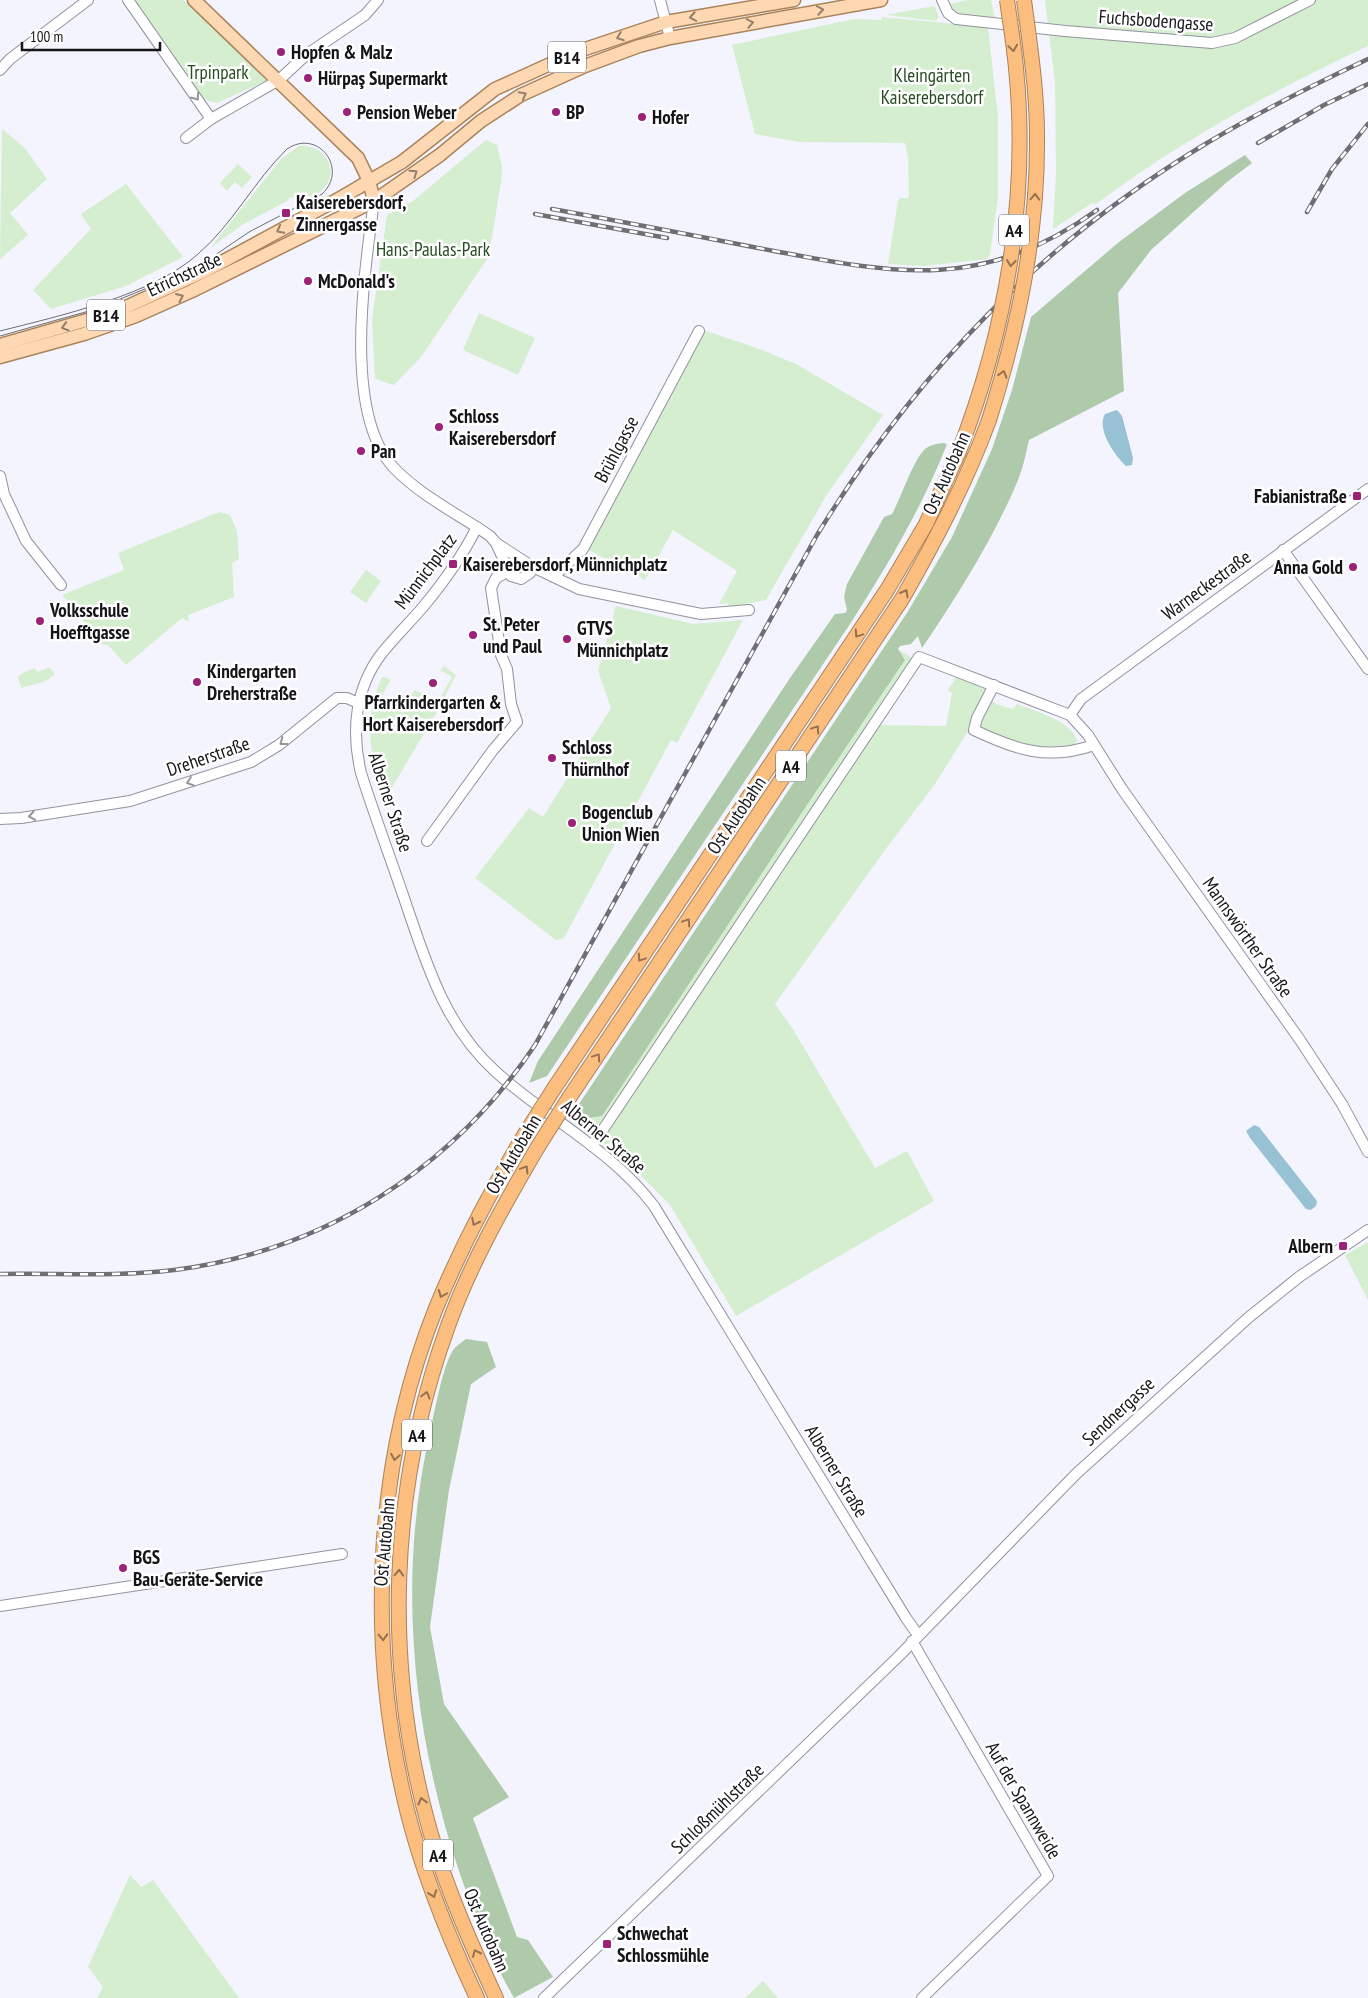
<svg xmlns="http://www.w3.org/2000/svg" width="1368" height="1998" font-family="'PT Sans Narrow',sans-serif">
<rect width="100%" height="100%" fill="#f3f4fd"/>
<!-- green -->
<g fill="#d5eed0">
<polygon points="132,0 183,0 268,77 266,81 217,103 199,98"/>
<path d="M967,0H991L995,19C981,17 955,20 950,4Z"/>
<path d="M1045,0H1368V46C1272,91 1181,141 1096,204L1092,203L1053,229L1056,172L1055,82Z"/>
<polygon points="934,6 939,16 936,21 886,15"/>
<polygon points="882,17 988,27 998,117 998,197 990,255 987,259 925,266 888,264 898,201 900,198 909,198 908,158 905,143 799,142 755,134 732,45 854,19 881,20"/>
<polygon points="2,129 24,147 47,179 10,213 28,235 0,259"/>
<polygon points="486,140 497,145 502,167 501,182 489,256 421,357 394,385 375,379 372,320 387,215 413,201"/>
<path d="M299,146C325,143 343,174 320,192C310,200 296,195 288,198L289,200L242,225L210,248L282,158Z"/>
<polygon points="238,164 252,177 242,188 235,182 227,191 220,183"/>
<polygon points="126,184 183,257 126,286 51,309 33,290 91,229 81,214"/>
<polygon points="479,313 535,338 518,375 463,350"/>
<polygon points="703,330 754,347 796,364 883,415 826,496 766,600 729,607 728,603 719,604 737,571 673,530 645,580 587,549"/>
<polygon points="219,512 230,515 237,531 239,559 232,563 234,597 188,615 189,622 182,618 126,665 108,645 103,645 62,595 124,570 118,553"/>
<polygon points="366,570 381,581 366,603 350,592"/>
<polygon points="616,606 693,624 743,620 677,743 671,740 564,938 556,940 475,878 529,808 543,817 611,708 598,671"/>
<path d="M898,649L914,659L880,725L946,726L952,693L948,690L957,676L985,687C988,704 999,705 1013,709L1017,704C1033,710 1074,722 1077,741L1074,745L1026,748L970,728L935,784L885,850L775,1004L791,1026L875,1168L907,1151L934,1201L736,1316L670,1205L621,1155L569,1120L579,1104L580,1119L602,1116L807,805L905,660Z"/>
<path d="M444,666L456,675L437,712L385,799C369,758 363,719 382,677L391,679L379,701L403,713L414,690L424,694L421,700L414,702L417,711L426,709L424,701L427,696L438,702L452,677L440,670Z"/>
<polygon points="49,667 55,674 46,681 21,688 18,676 34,668 38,672"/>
<polygon points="1368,1242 1368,1300 1345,1255"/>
<polygon points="130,1875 141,1887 153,1880 239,1998 97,1998 103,1987 88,1967"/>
<polygon points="763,1981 778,1998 745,1998"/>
</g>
<!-- forest -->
<g fill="#aecaaa">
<path d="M1245,155L1252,163L1227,182L1151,250L1118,293L1124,391L1029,440C1026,453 1023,468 1018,480C995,536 956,598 922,648L918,636L911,644L900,646L898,649L905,660L807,805L602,1116L580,1119L579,1104L907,613L952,537L992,449L1012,390L1031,317L1119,242L1185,193Z"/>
<path d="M943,443L947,444C922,508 887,566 850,624L547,1076L529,1083L538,1061L790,678L835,614L845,613L847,610L844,597L847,584L884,517L892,514C901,498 913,461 924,450C929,445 936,444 943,443Z"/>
<path d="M466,1339L487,1342L496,1367L471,1384L449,1490L430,1627L444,1704L509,1797L473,1818L517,1937L528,1940L553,1977L514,1998C492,1960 476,1919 461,1877C412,1734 396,1577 431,1428C435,1409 443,1367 452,1352C454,1347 461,1343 466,1339Z"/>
</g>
<!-- water -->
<g fill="#96c2d4">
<path d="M1117,410L1122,416L1133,458L1132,465L1126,466C1115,456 1096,429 1105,414Z"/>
<polygon points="1254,1125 1259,1127 1317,1201 1316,1206 1311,1210 1306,1209 1250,1138 1246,1131"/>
</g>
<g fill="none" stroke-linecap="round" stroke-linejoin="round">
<!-- minor casing -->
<g stroke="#92939e" stroke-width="12">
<g id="minor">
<polyline points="128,0 211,119"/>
<polyline points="660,0 670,38"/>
<polyline points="942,0 948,13 956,19 1065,31 1212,43 1235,38 1310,0"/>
<polyline points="0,70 10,59 88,0"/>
<polyline points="186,138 211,119 279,80 306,55 365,15 378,0"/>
<path d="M374,201C365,270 342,413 394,468C421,496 458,514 490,536L496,543L533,567L579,589L701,614L749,610"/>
<polyline points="0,476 4,494 26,541 61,585"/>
<path d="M477,527C463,555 443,583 423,607C410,622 395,637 382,653C355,688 351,731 361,773C374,814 389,854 403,895C425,959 443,1024 495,1071C546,1118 611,1149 654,1206L906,1618L918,1635"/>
<polyline points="496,543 511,576 521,579 530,573 533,567"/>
<polyline points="1283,550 1368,669"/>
<polyline points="554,576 583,549 699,331"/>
<path d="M994,685L977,718L974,730C1016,750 1048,761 1094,745"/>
<polyline points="1070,715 1081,699 1368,489"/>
<polyline points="0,819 21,818 130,801 251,762 279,745 337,698 347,698 358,703"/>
<polyline points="427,841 493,750 517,722 511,704 507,669 501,655 491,588 496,578 507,572"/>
<polyline points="592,1146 919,657 1070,715 1088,735 1122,789 1300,1040 1342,1104 1368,1152"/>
<polyline points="0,1606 342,1554"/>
<polyline points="912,1641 1048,1876 922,1998"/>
<polyline points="544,1998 899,1656 1076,1474 1248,1318 1299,1277 1368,1230"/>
</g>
</g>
<!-- major casing -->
<g stroke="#ab835b" stroke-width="15">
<g id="major">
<polyline points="194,0 358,158 369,181 374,201"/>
<polyline points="0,345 115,312 207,270 342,197 402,162 495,89 579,51 666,22 794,0"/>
<polyline points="0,357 84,334 136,316 192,291 374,201 440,155 481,121 521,95 585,66 639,46 670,38 881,0"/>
</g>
</g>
<!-- highway casing -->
<g stroke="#ab835b" stroke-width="16">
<g id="highway">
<polyline points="555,1087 887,590 926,524 958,454"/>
<path d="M569,1098L902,599C935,541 966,483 989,420"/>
<path d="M477,1998C449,1938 423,1875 407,1810C367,1647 373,1466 436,1308C461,1247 491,1190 525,1134"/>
<path d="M496,1998C471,1944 446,1888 430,1831C383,1665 389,1488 448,1326C471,1262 505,1203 539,1145"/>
</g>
</g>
<!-- minor -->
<use href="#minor" stroke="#fff" stroke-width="10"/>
<!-- major -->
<use href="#major" stroke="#fdd8b2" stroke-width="12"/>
<!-- highway -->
<use href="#highway" stroke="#fcbe7e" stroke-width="14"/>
<!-- tram -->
<path stroke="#6e6e74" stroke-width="1" d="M0,331C59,316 153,295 198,254C233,224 254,181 287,149C318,128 349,169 322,194L249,232L196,268L96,309L0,336"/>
<!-- rail casing -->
<g stroke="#6e6e74" stroke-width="4.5">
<g id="rail">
<polyline points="1258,143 1324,105 1368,84"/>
<path d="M552,209C619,221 686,234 753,247C887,272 977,296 1097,210"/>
<polyline points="1307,212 1332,169 1368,124"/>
<polyline points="535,214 667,238"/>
<path d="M0,1274C58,1273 117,1277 174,1270C324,1251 452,1169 535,1045L817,535C918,370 1041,243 1207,143C1259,112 1313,85 1368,59"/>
</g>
</g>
<!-- rail -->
<use href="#rail" stroke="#fff" stroke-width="2.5" stroke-dasharray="8" stroke-linecap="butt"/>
<!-- highway-bridge casing -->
<g stroke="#ab835b" stroke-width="16" stroke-linecap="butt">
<g id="highway-bridge">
<path d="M989,420C1018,328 1038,234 1037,136C1037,91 1030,45 1024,0"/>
<path d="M958,454C1006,331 1029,199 1016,68C1014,45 1010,22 1007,0"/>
<polyline points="525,1134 555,1087"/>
<polyline points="539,1145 569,1098"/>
</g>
</g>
<!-- highway-bridge -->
<use href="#highway-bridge" stroke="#fcbe7e" stroke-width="14"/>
</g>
<!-- one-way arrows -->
<defs><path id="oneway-chevron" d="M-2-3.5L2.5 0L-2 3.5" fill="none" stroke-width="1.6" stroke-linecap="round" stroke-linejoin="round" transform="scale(1.25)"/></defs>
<g stroke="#95806d">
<use href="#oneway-chevron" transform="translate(820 10) rotate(-10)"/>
<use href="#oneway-chevron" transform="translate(693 17) rotate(170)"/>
<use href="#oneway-chevron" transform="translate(750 23) rotate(-11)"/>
<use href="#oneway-chevron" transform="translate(620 37) rotate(160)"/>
<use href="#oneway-chevron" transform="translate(523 95) rotate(-28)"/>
<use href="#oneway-chevron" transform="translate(414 173) rotate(-35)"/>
<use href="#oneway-chevron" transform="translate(280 230) rotate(152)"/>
<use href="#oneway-chevron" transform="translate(180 297) rotate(-24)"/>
<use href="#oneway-chevron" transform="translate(65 327) rotate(164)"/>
</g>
<g stroke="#947251">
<use href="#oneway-chevron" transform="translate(1013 48) rotate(82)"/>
<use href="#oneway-chevron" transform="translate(1035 197) rotate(-88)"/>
<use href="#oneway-chevron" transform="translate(1011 263) rotate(97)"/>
<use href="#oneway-chevron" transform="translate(1003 374) rotate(-73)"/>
<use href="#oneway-chevron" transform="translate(905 593) rotate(-60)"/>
<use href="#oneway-chevron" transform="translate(858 634) rotate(124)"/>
<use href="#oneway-chevron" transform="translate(816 729) rotate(-56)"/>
<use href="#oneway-chevron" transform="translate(687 922) rotate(-56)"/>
<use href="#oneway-chevron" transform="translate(641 958) rotate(124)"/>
<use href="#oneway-chevron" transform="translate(597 1057) rotate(-56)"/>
<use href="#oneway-chevron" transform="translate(525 1169) rotate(-59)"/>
<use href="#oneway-chevron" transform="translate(475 1222) rotate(117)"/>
<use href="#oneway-chevron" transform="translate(442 1294) rotate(113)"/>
<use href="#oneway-chevron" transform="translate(426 1395) rotate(-75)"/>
<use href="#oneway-chevron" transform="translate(395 1457) rotate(100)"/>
<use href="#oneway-chevron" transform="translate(399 1573) rotate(-88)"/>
<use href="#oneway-chevron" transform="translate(383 1637) rotate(88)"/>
<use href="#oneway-chevron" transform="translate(422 1801) rotate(-104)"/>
<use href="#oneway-chevron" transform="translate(433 1894) rotate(70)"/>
<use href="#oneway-chevron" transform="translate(476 1953) rotate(-114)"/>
</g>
<g stroke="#969698">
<use href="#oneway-chevron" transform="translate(196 97) rotate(55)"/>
<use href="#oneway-chevron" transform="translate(283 742) rotate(143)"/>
<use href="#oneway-chevron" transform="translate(190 782) rotate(161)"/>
<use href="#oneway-chevron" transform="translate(32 816) rotate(171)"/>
</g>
<!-- markers -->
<g fill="#9c2178" stroke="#fff" stroke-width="2">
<circle cx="281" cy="52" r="5"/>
<circle cx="308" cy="78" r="5"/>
<circle cx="347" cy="112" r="5"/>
<circle cx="556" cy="112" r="5"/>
<circle cx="642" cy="117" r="5"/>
<rect x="281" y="208" width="10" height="10" rx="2.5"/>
<circle cx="308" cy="281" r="5"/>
<circle cx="439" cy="427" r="5"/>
<circle cx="361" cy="451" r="5"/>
<rect x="1352" y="491" width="10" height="10" rx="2.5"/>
<rect x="448" y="559" width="10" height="10" rx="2.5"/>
<circle cx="1353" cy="567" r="5"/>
<circle cx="40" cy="621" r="5"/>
<circle cx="473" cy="635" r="5"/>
<circle cx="567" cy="639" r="5"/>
<circle cx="197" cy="682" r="5"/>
<circle cx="433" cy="683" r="5"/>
<circle cx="552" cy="758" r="5"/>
<circle cx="572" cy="823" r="5"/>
<rect x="1338" y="1241" width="10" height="10" rx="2.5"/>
<circle cx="123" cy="1568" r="5"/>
<rect x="602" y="1939" width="10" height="10" rx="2.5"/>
</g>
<g text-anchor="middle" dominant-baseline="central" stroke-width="5" stroke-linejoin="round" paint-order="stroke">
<!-- shield labels -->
<g fill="#fff" stroke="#5b5b5e" stroke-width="1">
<rect x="548" y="41.5" width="38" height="31" rx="4"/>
<rect x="999" y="214.5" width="30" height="31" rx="4"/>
<rect x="87" y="299.5" width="38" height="31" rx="4"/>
<rect x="776" y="750.5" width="30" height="31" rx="4"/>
<rect x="402" y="1419.5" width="30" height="31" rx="4"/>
<rect x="423" y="1839.5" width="30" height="31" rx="4"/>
</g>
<g font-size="18" font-weight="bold" fill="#151519">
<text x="567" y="57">B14</text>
<text x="1014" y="230">A4</text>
<text x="106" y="315">B14</text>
<text x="791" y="766">A4</text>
<text x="417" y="1435">A4</text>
<text x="438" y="1855">A4</text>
</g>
<!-- street labels -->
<g font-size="19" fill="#151519" stroke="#fff">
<text transform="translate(1156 20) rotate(4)">Fuchsbodengasse</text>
<text transform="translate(184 274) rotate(-25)">Etrichstraße</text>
<text transform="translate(616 449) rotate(-62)">Brühlgasse</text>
<text transform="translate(946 473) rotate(-66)">Ost Autobahn</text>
<text transform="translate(425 571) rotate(-53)">Münnichplatz</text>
<text transform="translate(1206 585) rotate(-36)">Warneckestraße</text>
<text transform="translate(208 756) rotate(-19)">Dreherstraße</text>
<text transform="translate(391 802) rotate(72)">Alberner Straße</text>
<text transform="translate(736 815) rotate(-56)">Ost Autobahn</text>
<text transform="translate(1248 937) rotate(55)">Mannswörther Straße</text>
<text transform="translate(604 1136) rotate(40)">Alberner Straße</text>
<text transform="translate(513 1154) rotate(-59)">Ost Autobahn</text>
<text transform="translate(1118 1411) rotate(-43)">Sendnergasse</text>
<text transform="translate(837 1471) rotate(59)">Alberner Straße</text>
<text transform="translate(384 1542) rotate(-85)">Ost Autobahn</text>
<text transform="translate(1024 1800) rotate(60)">Auf der Spannweide</text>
<text transform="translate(717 1808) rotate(-44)">Schloßmühlstraße</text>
<text transform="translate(487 1930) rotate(67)">Ost Autobahn</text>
</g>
<!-- poi labels -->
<g font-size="19" font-weight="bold" fill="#151519" stroke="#fff" text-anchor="start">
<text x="291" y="52">Hopfen &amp; Malz</text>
<text x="318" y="78">Hürpaş Supermarkt</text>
<text x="357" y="112">Pension Weber</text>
<text x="566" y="112">BP</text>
<text x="652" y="117">Hofer</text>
<text x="296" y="202">Kaiserebersdorf,<tspan x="296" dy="22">Zinnergasse</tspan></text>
<text x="318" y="281">McDonald's</text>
<text x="449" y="416">Schloss<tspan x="449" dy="22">Kaiserebersdorf</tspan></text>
<text x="371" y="451">Pan</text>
<text x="1347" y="496" text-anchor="end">Fabianistraße</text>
<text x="463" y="564">Kaiserebersdorf, Münnichplatz</text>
<text x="1343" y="567" text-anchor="end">Anna Gold</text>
<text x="50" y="610">Volksschule<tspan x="50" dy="22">Hoefftgasse</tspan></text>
<text x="483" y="624">St. Peter<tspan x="483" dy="22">und Paul</tspan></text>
<text x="577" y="628">GTVS<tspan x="577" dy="22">Münnichplatz</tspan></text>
<text x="207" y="671">Kindergarten<tspan x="207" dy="22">Dreherstraße</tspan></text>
<text x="433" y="702" text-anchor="middle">Pfarrkindergarten &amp;<tspan x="433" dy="22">Hort Kaiserebersdorf</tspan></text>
<text x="562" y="747">Schloss<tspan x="562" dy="22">Thürnlhof</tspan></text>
<text x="582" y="812">Bogenclub<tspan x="582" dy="22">Union Wien</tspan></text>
<text x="1333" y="1246" text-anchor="end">Albern</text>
<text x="133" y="1557">BGS<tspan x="133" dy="22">Bau-Geräte-Service</tspan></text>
<text x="617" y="1933">Schwechat<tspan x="617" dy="22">Schlossmühle</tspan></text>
</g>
<!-- park labels -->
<g font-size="19" fill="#264c20" stroke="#fff">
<text x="218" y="72">Trpinpark</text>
<text x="932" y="75">Kleingärten<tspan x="932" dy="22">Kaiserebersdorf</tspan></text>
<text x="433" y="249">Hans-Paulas-Park</text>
</g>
</g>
<!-- scale -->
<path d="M22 42v8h138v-8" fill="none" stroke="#151519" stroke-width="2.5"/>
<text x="30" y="42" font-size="15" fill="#151519" stroke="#ffffff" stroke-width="4" paint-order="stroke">100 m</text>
</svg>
